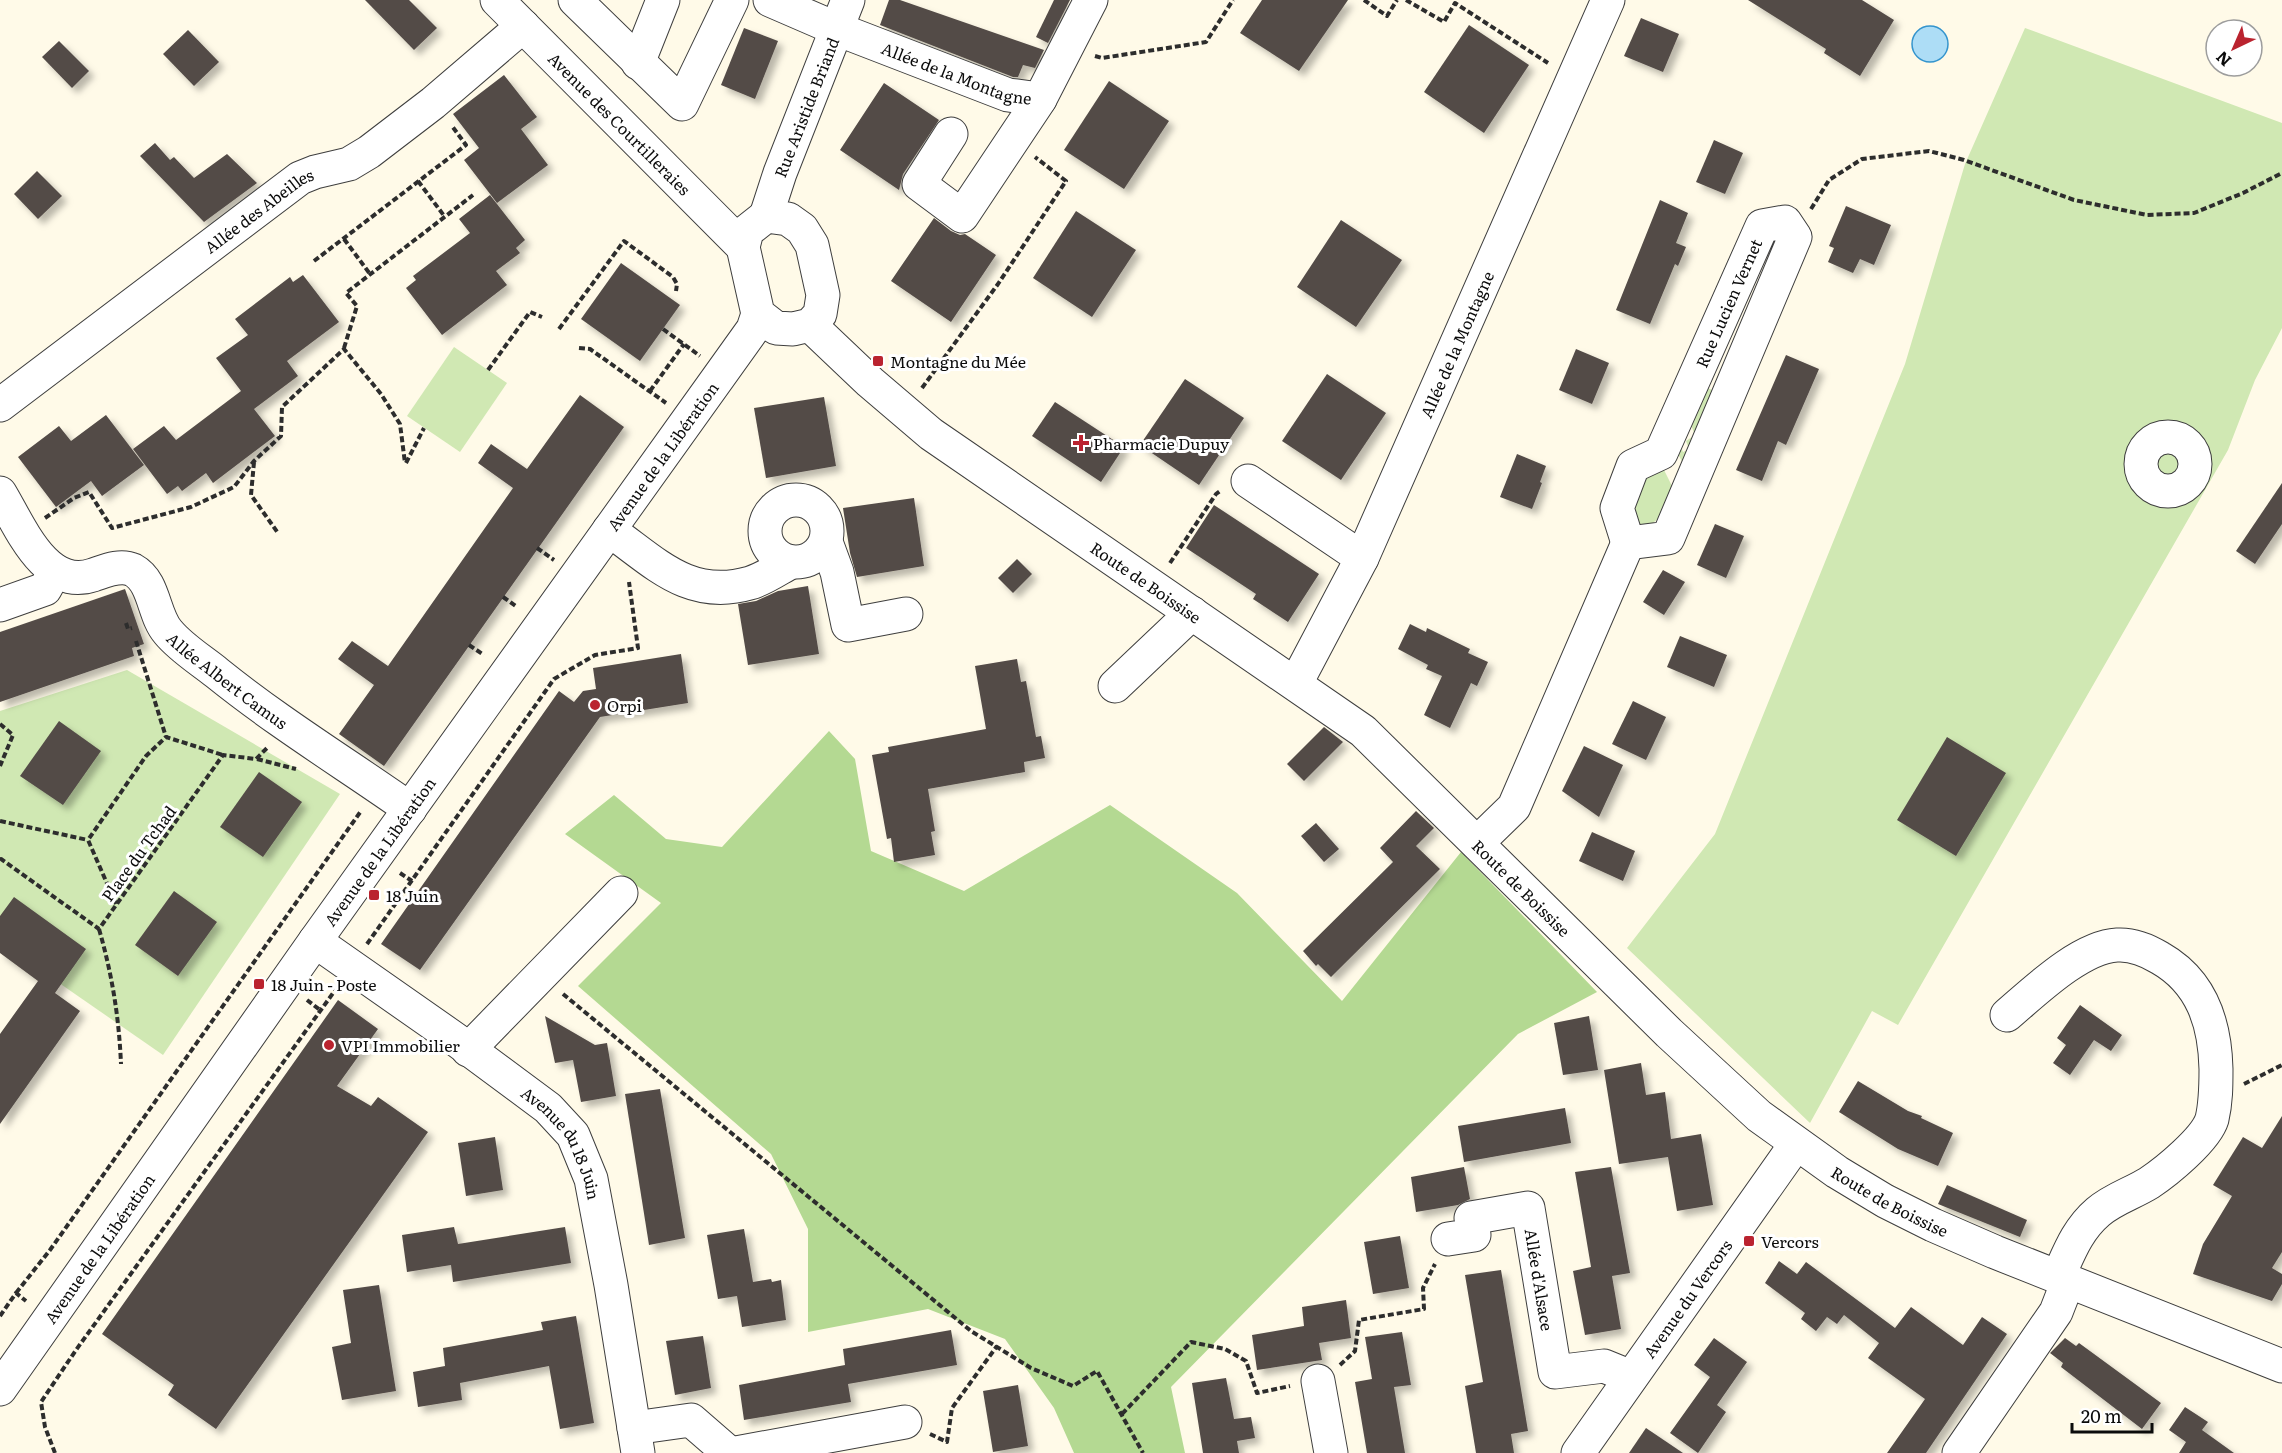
<svg xmlns="http://www.w3.org/2000/svg" width="2282" height="1453" font-family="Literata,serif">
<defs>
<filter id="shadow"><feDropShadow dx="5.5" dy="5.5" stdDeviation="3" flood-color="#0004"/></filter>
</defs>
<rect width="100%" height="100%" fill="#fffae8"/>
<!-- green -->
<g fill="#d0e8b3">
<polygon points="2025,28 2282,123 2282,328 2255,380 2228,450 1898,1025 1872,1011 1810,1123 1627,948 1715,834 1905,364 1965,164"/>
<polygon points="454,347 507,383 460,452 407,416"/>
<path d="M1706,387L1712,390L1714,397L1684,465L1678,454L1670,457L1673,464L1663,468L1673,488C1664,506 1661,528 1637,527L1629,516L1637,480L1677,437L1683,452L1689,449L1686,441L1695,435L1687,415Z"/>
<polygon points="127,670 340,794 163,1055 0,942 0,711"/>
</g>
<!-- forest -->
<polygon fill="#b4d992" points="829,731 855,759 871,851 964,891 1110,805 1237,893 1342,1001 1461,852 1597,992 1518,1034 1171,1387 1185,1453 1074,1453 1054,1408 1005,1339 928,1309 808,1332 808,1229 771,1154 578,986 661,903 565,834 614,795 666,839 722,847"/>
<!-- water -->
<circle fill="#adddf6" stroke="#3494cd" stroke-width="1.5" cx="1930" cy="44" r="18"/>
<!-- building -->
<g fill="#534b47" filter="url(#shadow)">
<polygon points="365,0 409,0 437,28 414,50"/>
<polygon points="889,0 900,0 1044,50 1035,68 1023,65 1018,77 1013,77 880,25"/>
<polygon points="1054,0 1070,0 1048,43 1036,37"/>
<polygon points="1262,0 1348,0 1299,71 1240,33"/>
<polygon points="1748,0 1862,0 1894,20 1860,76 1824,53 1826,49"/>
<polygon points="1641,18 1679,34 1663,72 1624,56"/>
<polygon points="1469,25 1529,65 1484,133 1424,92"/>
<polygon points="744,28 778,41 755,99 721,85"/>
<polygon points="188,30 219,62 194,86 163,54"/>
<polygon points="59,41 89,71 72,88 42,57"/>
<polygon points="504,75 537,117 521,129 548,165 497,203 464,160 479,148 453,114"/>
<polygon points="1109,81 1169,121 1124,189 1064,150"/>
<polygon points="884,83 939,120 903,174 899,190 840,150"/>
<polygon points="1714,140 1743,153 1725,194 1696,182"/>
<polygon points="155,143 170,160 174,157 194,178 227,154 257,183 204,222 140,156"/>
<polygon points="37,171 62,196 38,219 14,194"/>
<polygon points="490,195 525,240 516,248 520,253 496,271 507,285 442,335 406,288 416,280 413,276 470,233 459,219"/>
<polygon points="1660,200 1688,213 1676,243 1686,247 1678,266 1675,264 1650,324 1616,310"/>
<polygon points="1846,206 1891,225 1874,265 1860,259 1853,273 1828,262 1834,248 1829,246"/>
<polygon points="1076,211 1136,250 1092,317 1033,278"/>
<polygon points="934,218 951,231 960,235 965,234 996,255 951,322 891,281"/>
<polygon points="1341,220 1402,260 1356,327 1297,287"/>
<polygon points="621,263 680,305 640,361 581,319"/>
<polygon points="303,275 339,322 287,361 298,376 254,409 275,436 213,483 206,473 182,491 178,486 167,494 133,449 164,426 176,440 241,391 216,358 248,335 235,319 290,277 293,282"/>
<polygon points="1576,349 1609,363 1592,404 1559,390"/>
<polygon points="1786,355 1819,369 1786,445 1778,441 1762,481 1736,470"/>
<polygon points="1327,374 1386,413 1341,480 1282,441"/>
<polygon points="1185,379 1244,418 1199,485 1140,445"/>
<polygon points="580,395 624,427 384,766 339,734 374,685 338,659 352,641 388,666 513,488 478,463 491,444 527,469"/>
<polygon points="824,397 836,466 766,478 754,408"/>
<polygon points="1055,402 1124,447 1101,482 1032,436"/>
<polygon points="106,415 144,465 102,496 91,481 56,507 18,457 59,426 71,441"/>
<polygon points="1517,454 1546,466 1540,482 1542,483 1532,509 1500,497"/>
<polygon points="2282,483 2282,524 2255,564 2236,551"/>
<polygon points="914,498 924,566 857,577 850,553 843,508"/>
<polygon points="1214,505 1319,574 1288,622 1253,599 1256,594 1186,548"/>
<polygon points="1715,524 1744,536 1726,578 1697,565"/>
<polygon points="1017,559 1032,574 1013,593 998,578"/>
<polygon points="1663,570 1685,582 1664,615 1643,602"/>
<polygon points="808,586 819,654 748,665 738,604 756,601 778,591"/>
<polygon points="125,589 144,644 132,648 134,656 0,702 0,632"/>
<polygon points="1410,624 1426,632 1427,628 1470,649 1468,653 1488,662 1477,686 1471,683 1450,728 1424,715 1442,676 1426,669 1428,665 1398,649"/>
<polygon points="1680,636 1727,655 1714,687 1667,667"/>
<polygon points="681,654 688,703 600,717 420,970 381,944 559,691 574,702 583,691 596,689 593,668"/>
<polygon points="1017,659 1021,682 1026,681 1036,737 1041,736 1045,758 1024,762 1025,772 928,789 935,831 931,832 935,855 894,862 891,838 887,839 872,755 889,752 888,747 986,729 975,666"/>
<polygon points="1633,701 1666,717 1646,760 1612,744"/>
<polygon points="59,721 101,751 63,805 20,776"/>
<polygon points="1324,727 1343,742 1304,781 1287,764"/>
<polygon points="1947,737 2006,773 1956,856 1897,820"/>
<polygon points="1584,746 1623,765 1599,817 1562,791"/>
<polygon points="259,772 302,802 263,857 220,827"/>
<polygon points="1416,811 1434,828 1416,846 1440,869 1331,977 1318,964 1316,966 1303,951 1393,862 1380,848"/>
<polygon points="1316,823 1339,849 1324,862 1301,836"/>
<polygon points="1592,832 1635,851 1623,881 1579,861"/>
<polygon points="174,891 217,922 178,976 135,945"/>
<polygon points="14,897 86,949 55,993 80,1011 0,1124 0,1034 38,981 0,953 0,916"/>
<polygon points="338,1000 378,1029 337,1086 371,1106 378,1097 428,1132 216,1429 168,1395 174,1385 102,1334"/>
<polygon points="2080,1005 2122,1035 2111,1051 2094,1040 2070,1075 2053,1063 2066,1045 2057,1038"/>
<polygon points="545,1016 595,1045 607,1043 616,1096 581,1102 573,1060 555,1063"/>
<polygon points="1589,1016 1598,1070 1563,1075 1554,1023"/>
<polygon points="1641,1063 1646,1095 1665,1092 1671,1139 1701,1134 1713,1205 1677,1211 1668,1157 1619,1164 1604,1070"/>
<polygon points="1858,1081 1908,1111 1922,1116 1921,1118 1953,1133 1938,1166 1898,1149 1839,1112"/>
<polygon points="660,1089 685,1238 649,1245 625,1094"/>
<polygon points="1565,1108 1571,1143 1464,1162 1458,1126"/>
<polygon points="2282,1116 2282,1252 2272,1268 2282,1274 2282,1284 2272,1301 2193,1274 2203,1244 2232,1196 2213,1185 2243,1137 2262,1148"/>
<polygon points="495,1137 503,1190 466,1196 458,1143"/>
<polygon points="1464,1167 1470,1199 1458,1205 1416,1212 1411,1177"/>
<polygon points="1611,1167 1630,1273 1612,1276 1621,1329 1585,1335 1573,1271 1591,1267 1575,1172"/>
<polygon points="1947,1185 2027,1220 2020,1237 1938,1204"/>
<polygon points="454,1227 458,1244 565,1227 571,1263 453,1282 451,1265 407,1272 402,1235"/>
<polygon points="744,1229 753,1282 771,1279 772,1282 781,1280 786,1320 742,1327 737,1296 718,1299 707,1235"/>
<polygon points="1400,1236 1409,1288 1373,1294 1364,1242"/>
<polygon points="1779,1261 1797,1274 1806,1262 1895,1328 1911,1307 1963,1345 1982,1317 2007,1334 1926,1453 1887,1453 1925,1399 1868,1358 1879,1343 1844,1315 1837,1324 1827,1317 1816,1331 1801,1319 1805,1313 1765,1283"/>
<polygon points="1501,1270 1528,1431 1511,1434 1514,1453 1476,1453 1465,1386 1483,1382 1465,1275"/>
<polygon points="379,1285 396,1391 342,1400 332,1347 351,1343 343,1290"/>
<polygon points="1346,1300 1351,1338 1319,1343 1322,1360 1257,1370 1252,1335 1304,1326 1302,1307"/>
<polygon points="576,1316 594,1423 560,1429 549,1366 460,1383 462,1400 418,1407 413,1372 445,1366 443,1348 543,1330 541,1322"/>
<polygon points="951,1330 957,1365 848,1384 851,1402 744,1420 739,1385 845,1365 843,1349"/>
<polygon points="1402,1332 1411,1385 1394,1387 1405,1453 1367,1453 1355,1382 1372,1379 1365,1337"/>
<polygon points="703,1336 711,1388 675,1395 666,1341"/>
<polygon points="1714,1338 1747,1362 1717,1405 1726,1412 1698,1453 1670,1433 1710,1377 1694,1365"/>
<polygon points="2065,1338 2076,1346 2079,1343 2161,1403 2142,1429 2061,1367 2063,1363 2050,1353"/>
<polygon points="1226,1378 1234,1419 1251,1417 1255,1438 1237,1441 1239,1453 1203,1453 1192,1383"/>
<polygon points="1018,1385 1028,1446 993,1452 983,1391"/>
<polygon points="2185,1407 2208,1422 2202,1430 2234,1453 2179,1453 2186,1442 2169,1430"/>
<polygon points="1646,1428 1683,1453 1629,1453"/>
</g>
<g fill="none" stroke-linecap="round" stroke-linejoin="round">
<!-- minor casing -->
<g stroke="#3e3e3e" stroke-width="35">
<g id="minor">
<path id="s1" d="M497,0L743,247"/>
<polyline points="575,0 682,104 732,0"/>
<path id="s2" d="M770,0L837,29L1008,95L1040,99L1091,0"/>
<polyline points="638,63 663,0"/>
<polyline points="951,134 919,184 962,216 1040,99"/>
<polygon points="766,216 788,219 802,229 812,245 823,295 820,314 810,325 793,329 776,328 758,314 743,247 747,231"/>
<path id="s3" d="M766,216L780,173L848,0"/>
<polygon points="1785,222 1795,237 1668,538 1628,543 1617,508 1633,466 1661,453 1762,226"/>
<path id="s4" d="M810,325L870,382L931,434L1363,731L1669,1033L1759,1116L1837,1172L1885,1201L1933,1225L1995,1252L2282,1366"/>
<path id="s5" d="M0,405L300,178L315,172L349,164L369,152L433,103L523,26"/>
<circle cx="2168" cy="464" r="27"/>
<polyline points="1248,481 1362,558"/>
<path id="s6" d="M0,493C20,526 45,591 93,575C105,571 120,564 133,570C155,582 153,615 168,632C181,648 201,660 217,673C279,723 346,764 410,809"/>
<circle cx="796" cy="531" r="31"/>
<path d="M609,530C654,561 688,601 750,583C764,579 778,569 791,562"/>
<polyline points="826,542 837,572 848,625 906,614"/>
<polyline points="0,605 45,589 55,571"/>
<path id="s7" d="M1296,683L1362,558L1608,0"/>
<polyline points="1115,686 1192,613"/>
<polyline points="1477,843 1514,807 1628,543"/>
<path id="s8" d="M315,941L455,1039L548,1108L573,1135L591,1179L611,1285L638,1453"/>
<path d="M2007,1015C2034,992 2080,947 2117,945C2132,944 2147,950 2160,958C2202,982 2215,1023 2216,1069C2216,1086 2216,1102 2212,1119C2206,1139 2167,1171 2149,1183C2133,1193 2113,1199 2098,1212C2077,1230 2069,1253 2058,1277"/>
<polyline points="468,1050 621,893"/>
<path id="s9" d="M1448,1239L1474,1235L1471,1218L1528,1208L1555,1372L1604,1366L1631,1377"/>
<polyline points="1318,1381 1331,1453"/>
<path id="s10" d="M0,1389L315,941L753,329L758,314"/>
<polyline points="634,1428 691,1420 729,1453"/>
<polyline points="736,1453 905,1422"/>
<path id="s11" d="M1578,1453L1796,1144"/>
<polyline points="1959,1453 2056,1312 2068,1281"/>
</g>
</g>
<!-- path -->
<g stroke="#2d2d2d" stroke-width="4" stroke-dasharray="6 3" stroke-linecap="butt">
<polyline points="1364,0 1387,16 1397,0"/>
<polyline points="1406,0 1444,22 1455,3 1548,63"/>
<polyline points="1095,56 1102,58 1206,42 1233,0"/>
<polyline points="418,181 445,217"/>
<polyline points="1811,209 1829,180 1862,159 1929,151 1964,160 2074,200 2147,215 2194,213 2243,193 2282,173"/>
<polyline points="344,239 370,274"/>
<polyline points="314,261 466,145 452,126"/>
<polyline points="559,329 624,241 673,277 677,284 676,291"/>
<polyline points="663,329 700,356"/>
<polyline points="344,348 357,306 346,293 473,195"/>
<polyline points="579,348 590,349 666,403"/>
<polyline points="488,370 530,312 542,317"/>
<polyline points="922,388 998,284 1066,181 1035,157"/>
<polyline points="650,391 684,344"/>
<polyline points="254,462 251,495 278,533"/>
<polyline points="406,463 424,428"/>
<polyline points="45,518 74,498 89,492 112,528 191,507 234,487 254,461 281,436 282,407 344,349 381,394 400,424 405,463"/>
<polyline points="537,548 554,560"/>
<polyline points="1170,563 1216,494 1220,491"/>
<polyline points="503,597 517,607"/>
<polyline points="126,623 128,629 132,628"/>
<polyline points="136,641 166,737"/>
<polyline points="469,645 484,655"/>
<polyline points="0,724 13,735 0,766"/>
<polyline points="257,759 296,769"/>
<polyline points="0,821 88,840"/>
<polyline points="0,860 1,859 99,929 223,755 256,759 268,747"/>
<polyline points="400,873 412,881"/>
<polyline points="116,904 88,840 146,756 166,737 223,755"/>
<path d="M99,929C112,974 119,1017 121,1064"/>
<polyline points="367,944 554,679 595,655 638,648 629,582"/>
<polyline points="563,994 971,1331 1031,1368 1073,1386 1097,1371 1143,1453"/>
<polyline points="307,1000 320,1010"/>
<polyline points="2244,1084 2282,1065"/>
<polyline points="16,1293 50,1250 361,811"/>
<polyline points="0,1316 16,1293 26,1301"/>
<polyline points="1340,1365 1355,1351 1359,1320 1424,1309 1423,1288 1435,1264"/>
<polyline points="1122,1414 1191,1342 1225,1349 1246,1361 1257,1393 1290,1386"/>
<polyline points="930,1434 947,1442 952,1408 997,1346"/>
<polyline points="55,1453 45,1427 41,1402 76,1350 336,989"/>
</g>
<!-- minor -->
<use href="#minor" stroke="#fff" stroke-width="33"/>
</g>
<!-- markers -->
<g fill="#ba232f" stroke="#fff" stroke-width="2">
<rect x="872" y="355" width="12" height="12" rx="3"/>
<path d="M1078 434h6v6h6v6h-6v6h-6v-6h-6v-6h6z"/>
<circle cx="595" cy="705" r="6"/>
<rect x="368" y="889" width="12" height="12" rx="3"/>
<rect x="253" y="978" width="12" height="12" rx="3"/>
<circle cx="329" cy="1045" r="6"/>
<rect x="1743" y="1235" width="12" height="12" rx="3"/>
</g>
<g text-anchor="middle" dominant-baseline="central" stroke-width="6" stroke-linejoin="round" paint-order="stroke">
<!-- street labels -->
<g font-size="16" fill="#0b0b0b" stroke="#fff">
<text stroke="none"><textPath href="#s2" startOffset="201">Allée de la Montagne</textPath></text>
<text stroke="none"><textPath href="#s3" startOffset="116">Rue Aristide Briand</textPath></text>
<text stroke="none"><textPath href="#s1" startOffset="174">Avenue des Courtilleraies</textPath></text>
<text stroke="none"><textPath href="#s5" startOffset="324">Allée des Abeilles</textPath></text>
<text transform="translate(1728 303) rotate(-66)">Rue Lucien Vernet</text>
<text stroke="none"><textPath href="#s7" startOffset="375">Allée de la Montagne</textPath></text>
<text stroke="none"><textPath href="#s10" startOffset="1144">Avenue de la Libération</textPath></text>
<text stroke="none"><textPath href="#s4" startOffset="424">Route de Boissise</textPath></text>
<text stroke="none"><textPath href="#s6" startOffset="326">Allée Albert Camus</textPath></text>
<text stroke="none"><textPath href="#s10" startOffset="658">Avenue de la Libération</textPath></text>
<text transform="translate(138 853) rotate(-54)">Place du Tchad</text>
<text stroke="none"><textPath href="#s4" startOffset="910">Route de Boissise</textPath></text>
<text stroke="none"><textPath href="#s8" startOffset="324">Avenue du 18 Juin</textPath></text>
<text stroke="none"><textPath href="#s4" startOffset="1396">Route de Boissise</textPath></text>
<text stroke="none"><textPath href="#s10" startOffset="172">Avenue de la Libération</textPath></text>
<text stroke="none"><textPath href="#s9" startOffset="174">Allée d'Alsace</textPath></text>
<text stroke="none"><textPath href="#s11" startOffset="189">Avenue du Vercors</textPath></text>
</g>
<!-- poi labels -->
<g font-size="16" fill="#0b0b0b" stroke="#fff" text-anchor="start">
<text x="890" y="361">Montagne du Mée</text>
<text x="1093" y="443">Pharmacie Dupuy</text>
<text x="607" y="705">Orpi</text>
<text x="386" y="895">18 Juin</text>
<text x="271" y="984">18 Juin - Poste</text>
<text x="341" y="1045">VPI Immobilier</text>
<text x="1761" y="1241">Vercors</text>
</g>
</g>
<!-- north arrow -->
<g transform="translate(2234 48) rotate(224)"><circle r="28" fill="#ffffff" stroke="#9d9d9d" stroke-width="1.5"/>
<path d="M0-4.5L10 22L0 15L-10 22Z" fill="#ba232f"/>
<text y="-9" font-size="16" font-weight="bold" text-anchor="middle" fill="#0b0b0b">N</text>
</g>
<!-- scale -->
<path d="M2072 1423v9h80v-9" fill="none" stroke="#0b0b0b" stroke-width="3"/>
<text x="2081" y="1423" font-size="18" fill="#0b0b0b" stroke="#ffffff" stroke-width="4.5" paint-order="stroke">20 m</text>
</svg>
